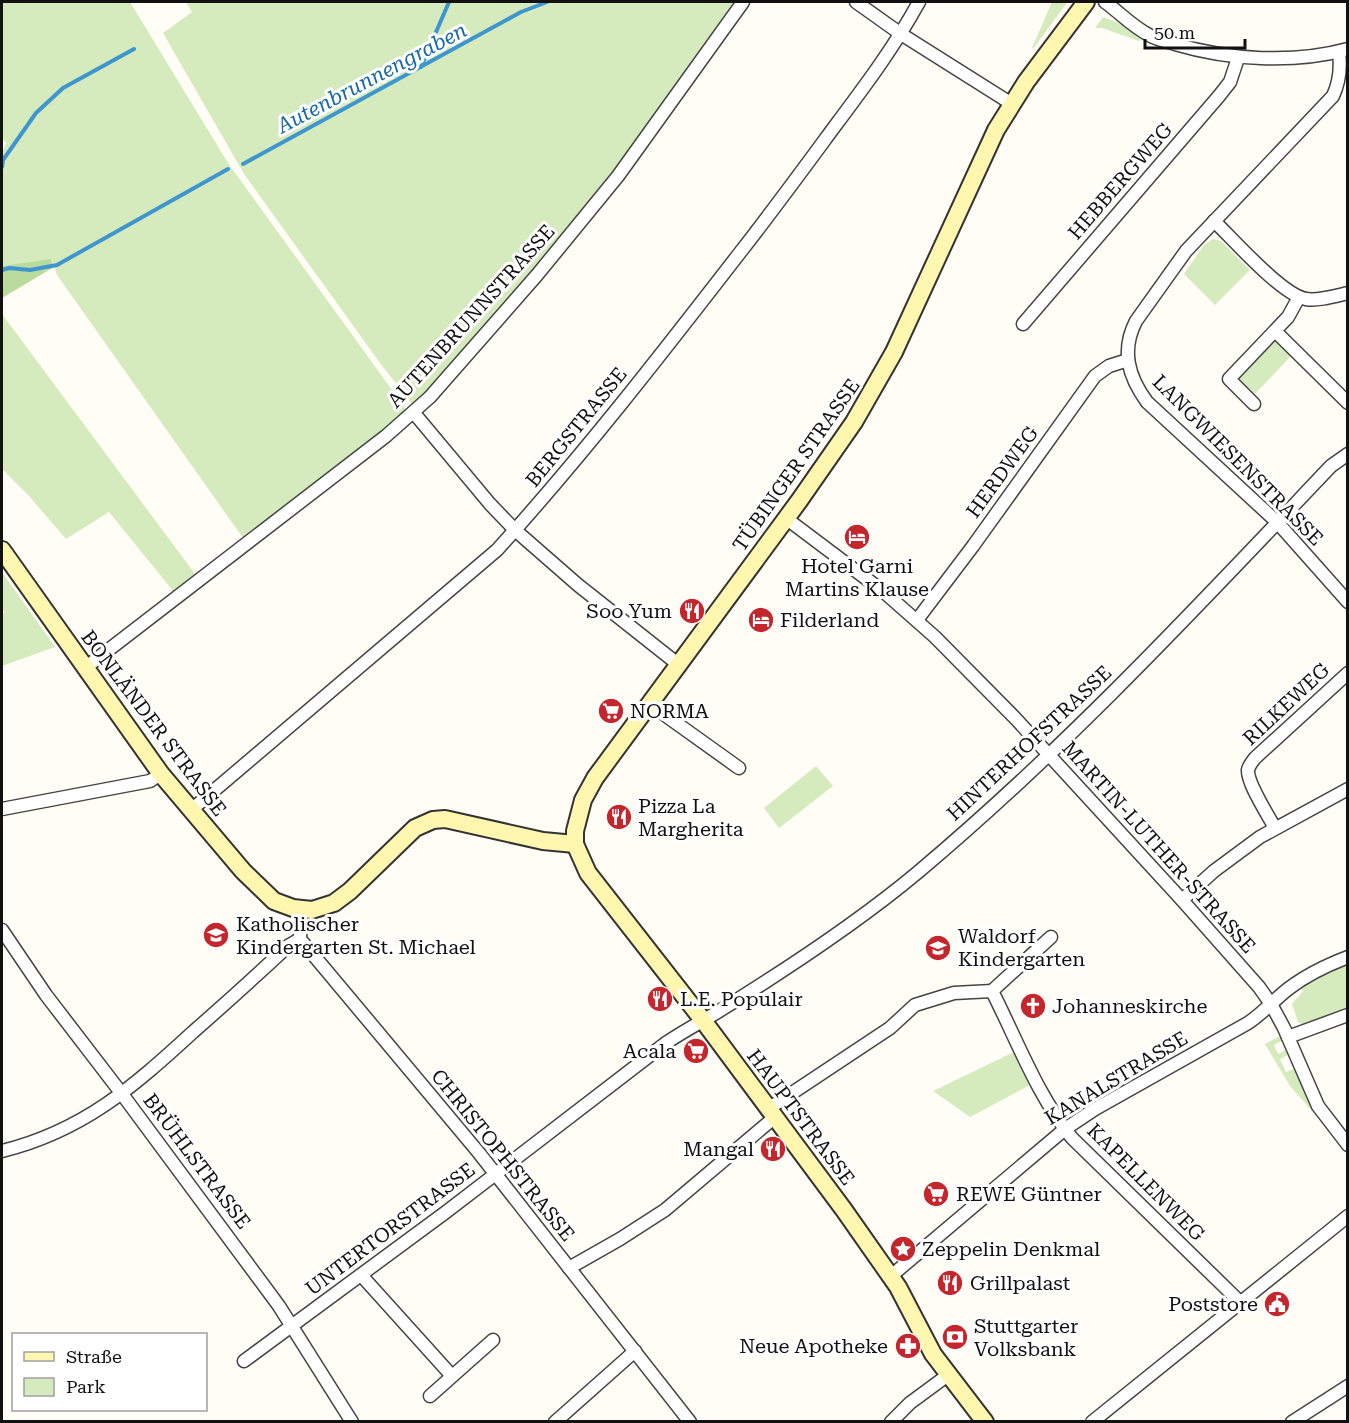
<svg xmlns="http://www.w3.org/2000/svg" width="1349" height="1423" font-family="'Roboto Serif',serif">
<rect width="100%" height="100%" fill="#fffdf5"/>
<!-- green -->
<g fill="#d5ebbd">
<polygon points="2,2 130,2 228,163 405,408 404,414 243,538 57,275 52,260 2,266 2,153 6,143 2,138"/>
<path d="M186,2H737C692,65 648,129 600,190C542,263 480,332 418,401L412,404L380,363L244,174L163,33L192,12Z"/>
<polygon points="1052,2 1065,2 1066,4 1033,49 1032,48"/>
<polygon points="1103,17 1122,24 1141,40 1139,41 1102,28 1095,28"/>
<polygon points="1213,239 1221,241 1250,270 1215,305 1184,274 1204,245"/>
<polygon points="2,314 195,574 174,592 109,512 66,539 29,496 2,469"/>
<polygon points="1276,340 1292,355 1255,394 1239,379"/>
<polygon points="2,572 55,647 2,666 2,614 4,613 2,607"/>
<polygon points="816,766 833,786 779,828 764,808"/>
<polygon points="1347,963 1347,1009 1303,1025 1298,1022 1292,1004 1303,991 1301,987 1310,980"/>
<polygon points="1280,1036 1282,1041 1274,1045 1278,1054 1286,1050 1288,1055 1280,1059 1286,1072 1294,1069 1313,1110 1312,1111 1290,1086 1265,1044"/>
<polygon points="1014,1052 1030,1085 970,1117 933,1091"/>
</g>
<!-- forest -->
<polygon fill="#b9dc9c" points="51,259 54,267 2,298 2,266"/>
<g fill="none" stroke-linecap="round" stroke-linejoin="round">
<!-- stream -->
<g stroke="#3f96cf" stroke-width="4">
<polyline points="421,67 449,2"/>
<polyline points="243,164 521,12 547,2"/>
<polyline points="2,167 3,160 36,113 63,88 134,49"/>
<polyline points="2,270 9,268 30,270 57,265 228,169"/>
</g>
<!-- street casing -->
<g stroke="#444" stroke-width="15">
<g id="street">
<polyline points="856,2 901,34 1012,104"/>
<path d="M1105,2C1119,12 1133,27 1149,35C1157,40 1166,41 1175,44C1229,60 1293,64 1348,49"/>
<path d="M1339,52C1341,68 1340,81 1333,96L1186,251L1136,321C1121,350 1128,376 1147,402L1277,522L1348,602"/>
<path d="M1214,221C1233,239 1282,295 1306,299C1318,301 1335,296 1348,293"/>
<polyline points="1023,324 1219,96 1230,82 1238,58"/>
<polyline points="1275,331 1348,403"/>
<polyline points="1254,404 1229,379 1288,317 1299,297"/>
<polyline points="414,413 490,504 515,530 578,585 679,665"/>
<polyline points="787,519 884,592 935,637 1016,719 1182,900 1259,987 1271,1004 1284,1028 1318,1106 1348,1145"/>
<polyline points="917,620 973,546 1095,376 1109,366 1128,360"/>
<polyline points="85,668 386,436 430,397 537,275 618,176 743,2"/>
<polyline points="651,705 739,768"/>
<polyline points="2,809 150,781 161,774"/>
<path d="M190,811L497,550C584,454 663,352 742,250C774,209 804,168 835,126C865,86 895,46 919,2"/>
<path d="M1275,828C1268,815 1247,783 1248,770C1249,765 1252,762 1255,758L1348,673"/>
<polyline points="1182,900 1214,871 1260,837 1348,789"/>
<polyline points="301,910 300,939 479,1153 690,1422"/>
<polyline points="2,930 46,995 122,1094 279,1306 352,1422"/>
<path d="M1051,937L992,991C1017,1040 1037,1095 1072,1138L1240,1302"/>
<polyline points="1288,1037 1348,1015"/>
<polyline points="768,1109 890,1028 915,1005 954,993 992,991"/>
<path d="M2,1151C83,1131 133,1087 193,1032C225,1004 257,975 288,946L300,939"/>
<polyline points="569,1268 620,1239 665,1210 775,1117"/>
<polyline points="361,1275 452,1376"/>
<path d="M891,1276L1065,1129L1095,1109L1248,1023C1263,1013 1274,1000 1288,989C1306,975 1327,965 1348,957"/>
<path d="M244,1361L446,1212L666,1043C685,1030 705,1020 724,1008C790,967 857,923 917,873C1066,748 1198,606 1331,466L1348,454"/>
<polyline points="430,1396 493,1340"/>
<polyline points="555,1422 635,1351"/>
<polyline points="891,1422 910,1403 948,1375"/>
<polyline points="1092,1422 1348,1216"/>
<polyline points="1292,1422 1348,1386"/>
</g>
</g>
<!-- secondary casing -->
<g stroke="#333" stroke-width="20">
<g id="secondary">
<polyline points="2,550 161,774 243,871 274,901 293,908 312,910 334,903 350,891 415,828 433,820 445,819 543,841 575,844"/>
<polyline points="985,1422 933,1354 898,1287 844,1210 702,1019 588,873 575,844 575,831 583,800 595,778 799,501 854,422 894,352 996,130 1026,82 1086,2"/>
</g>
</g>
<!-- street -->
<use href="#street" stroke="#fff" stroke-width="12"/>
<!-- secondary -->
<use href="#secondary" stroke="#fff6b0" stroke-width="16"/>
</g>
<!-- icons -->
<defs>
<g id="hotel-disc" transform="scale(1.35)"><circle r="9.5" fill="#c4262e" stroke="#fff"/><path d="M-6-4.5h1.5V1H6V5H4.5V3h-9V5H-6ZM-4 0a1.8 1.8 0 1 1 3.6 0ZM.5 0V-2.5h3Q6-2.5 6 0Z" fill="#fff"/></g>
<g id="restaurant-disc" transform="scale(1.35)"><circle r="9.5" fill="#c4262e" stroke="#fff"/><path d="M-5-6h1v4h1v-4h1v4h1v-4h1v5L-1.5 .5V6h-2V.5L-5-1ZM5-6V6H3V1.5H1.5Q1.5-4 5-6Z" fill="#fff"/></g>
<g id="supermarket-disc" transform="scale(1.35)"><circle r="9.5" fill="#c4262e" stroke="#fff"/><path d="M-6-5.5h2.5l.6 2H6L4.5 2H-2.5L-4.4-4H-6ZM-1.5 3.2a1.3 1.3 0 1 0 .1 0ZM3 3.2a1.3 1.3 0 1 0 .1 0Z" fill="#fff"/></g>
<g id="school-disc" transform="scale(1.35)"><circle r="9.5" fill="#c4262e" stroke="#fff"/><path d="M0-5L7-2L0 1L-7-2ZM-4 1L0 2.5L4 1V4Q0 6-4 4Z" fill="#fff"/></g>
<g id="church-disc" transform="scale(1.35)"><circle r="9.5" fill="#c4262e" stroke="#fff"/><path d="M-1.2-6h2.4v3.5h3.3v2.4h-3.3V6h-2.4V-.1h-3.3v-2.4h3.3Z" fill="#fff"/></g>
<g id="sight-disc" transform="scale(1.35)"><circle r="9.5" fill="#c4262e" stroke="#fff"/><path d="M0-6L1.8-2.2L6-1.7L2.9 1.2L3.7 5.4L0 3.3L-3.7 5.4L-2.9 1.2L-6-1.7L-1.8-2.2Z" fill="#fff"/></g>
<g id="civic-disc" transform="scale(1.35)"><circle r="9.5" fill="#c4262e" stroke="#fff"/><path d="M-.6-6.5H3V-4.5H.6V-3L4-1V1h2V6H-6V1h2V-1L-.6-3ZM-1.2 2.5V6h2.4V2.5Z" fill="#fff"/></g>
<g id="bank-disc" transform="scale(1.35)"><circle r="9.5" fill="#c4262e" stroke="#fff"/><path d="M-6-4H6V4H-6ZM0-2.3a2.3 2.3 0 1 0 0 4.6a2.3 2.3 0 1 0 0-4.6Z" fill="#fff"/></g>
<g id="pharmacy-disc" transform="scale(1.35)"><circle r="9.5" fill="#c4262e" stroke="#fff"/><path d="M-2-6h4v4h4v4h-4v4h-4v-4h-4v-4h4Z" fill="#fff"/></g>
</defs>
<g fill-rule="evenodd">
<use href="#hotel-disc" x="857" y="537"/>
<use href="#restaurant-disc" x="692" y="611"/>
<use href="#hotel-disc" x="761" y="620"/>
<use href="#supermarket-disc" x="611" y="711"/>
<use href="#restaurant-disc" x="619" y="817"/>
<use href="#school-disc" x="216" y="935"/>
<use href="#school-disc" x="938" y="948"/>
<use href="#restaurant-disc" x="660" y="999"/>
<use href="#church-disc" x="1033" y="1006"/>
<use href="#supermarket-disc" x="696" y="1051"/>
<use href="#restaurant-disc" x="773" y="1149"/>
<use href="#supermarket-disc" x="936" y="1194"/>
<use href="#sight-disc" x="903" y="1249"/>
<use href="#restaurant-disc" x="950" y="1283"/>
<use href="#civic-disc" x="1277" y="1304"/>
<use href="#bank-disc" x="955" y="1337"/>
<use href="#pharmacy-disc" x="908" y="1346"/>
</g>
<g text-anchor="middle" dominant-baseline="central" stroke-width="6" stroke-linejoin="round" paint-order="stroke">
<!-- street labels -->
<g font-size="20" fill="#111" stroke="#fff">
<text transform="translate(1120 181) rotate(-49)">HEBBERGWEG</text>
<text transform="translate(471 316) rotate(-48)">AUTENBRUNNSTRASSE</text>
<text transform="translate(576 427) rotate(-51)">BERGSTRASSE</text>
<text transform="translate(1238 460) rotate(45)">LANGWIESENSTRASSE</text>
<text transform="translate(796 465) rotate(-55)">TÜBINGER STRASSE</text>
<text transform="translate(1002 472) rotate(-54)">HERDWEG</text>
<text transform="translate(1286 704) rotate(-43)">RILKEWEG</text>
<text transform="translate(154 723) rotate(53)">BONLÄNDER STRASSE</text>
<text transform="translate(1029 743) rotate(-43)">HINTERHOFSTRASSE</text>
<text transform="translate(1159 847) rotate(48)">MARTIN-LUTHER-STRASSE</text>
<text transform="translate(1116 1078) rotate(-31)">KANALSTRASSE</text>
<text transform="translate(801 1117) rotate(53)">HAUPTSTRASSE</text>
<text transform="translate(503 1155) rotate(51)">CHRISTOPHSTRASSE</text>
<text transform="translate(197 1161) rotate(53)">BRÜHLSTRASSE</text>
<text transform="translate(1146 1182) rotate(45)">KAPELLENWEG</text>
<text transform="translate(390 1229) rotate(-37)">UNTERTORSTRASSE</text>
</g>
<!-- poi labels -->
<g font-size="20" fill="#111" stroke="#fff" text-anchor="start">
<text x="857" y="566" text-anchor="middle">Hotel Garni<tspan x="857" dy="23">Martins Klause</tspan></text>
<text x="672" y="611" text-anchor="end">Soo Yum</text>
<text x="780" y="620">Filderland</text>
<text x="630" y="711">NORMA</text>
<text x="638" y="806">Pizza La<tspan x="638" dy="23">Margherita</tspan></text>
<text x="236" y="924">Katholischer<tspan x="236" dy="23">Kindergarten St. Michael</tspan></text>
<text x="958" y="936">Waldorf<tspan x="958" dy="23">Kindergarten</tspan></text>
<text x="680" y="999">L.E. Populair</text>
<text x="1052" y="1006">Johanneskirche</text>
<text x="676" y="1051" text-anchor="end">Acala</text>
<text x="754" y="1149" text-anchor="end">Mangal</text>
<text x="956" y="1194">REWE Güntner</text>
<text x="922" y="1249">Zeppelin Denkmal</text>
<text x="970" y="1283">Grillpalast</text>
<text x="1258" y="1304" text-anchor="end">Poststore</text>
<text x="974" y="1326">Stuttgarter<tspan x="974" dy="23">Volksbank</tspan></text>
<text x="888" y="1346" text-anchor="end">Neue Apotheke</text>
</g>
<!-- water labels -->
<g font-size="21" font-style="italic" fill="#1768a6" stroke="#fff">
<text transform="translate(372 78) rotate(-28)">Autenbrunnengraben</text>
</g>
</g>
<!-- border -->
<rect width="1349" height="1423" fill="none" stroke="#111111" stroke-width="6"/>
<!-- legend -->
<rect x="12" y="1333" width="195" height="78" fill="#ffffff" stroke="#a0a0a0" stroke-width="1.5"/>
<rect x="24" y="1352" width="30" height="9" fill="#fff6b0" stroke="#a0a0a0" stroke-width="1.5"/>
<text x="66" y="1363" font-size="18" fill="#111111">Straße</text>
<rect x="24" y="1378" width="30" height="18" fill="#d5ebbd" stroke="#a0a0a0" stroke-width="1.5"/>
<text x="66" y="1393" font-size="18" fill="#111111">Park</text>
<!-- scale -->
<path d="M1145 39v9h100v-9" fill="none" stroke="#111111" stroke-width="3"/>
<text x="1154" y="39" font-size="18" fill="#111111" stroke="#ffffff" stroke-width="4.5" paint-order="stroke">50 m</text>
</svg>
